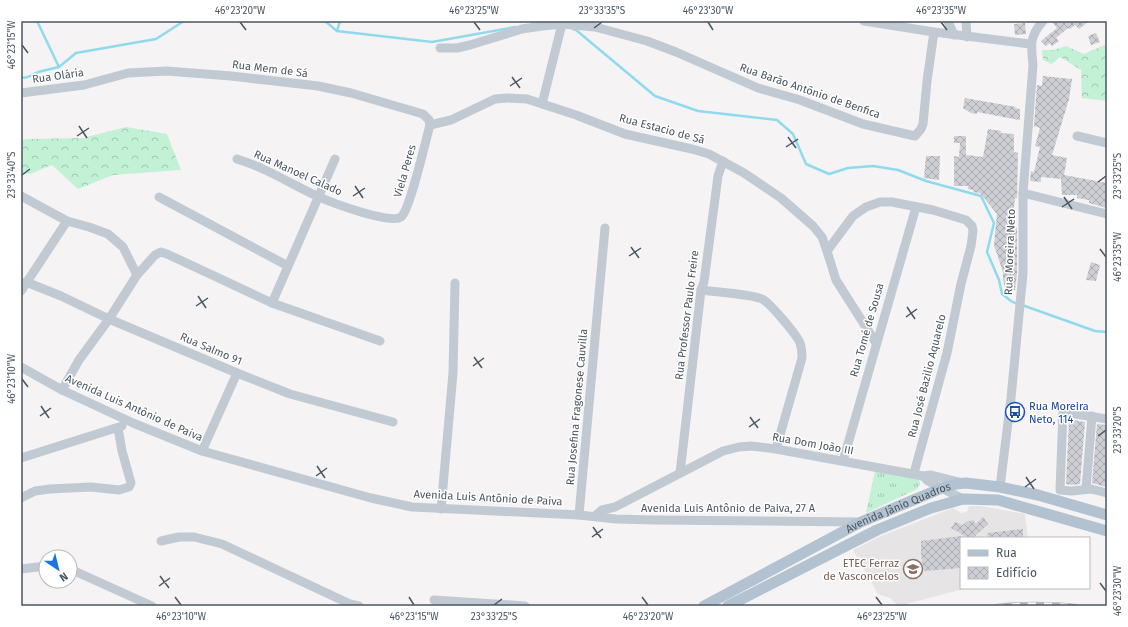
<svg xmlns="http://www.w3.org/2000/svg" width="1128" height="627" font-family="'Fira Sans',sans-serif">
<defs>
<pattern id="forest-crowns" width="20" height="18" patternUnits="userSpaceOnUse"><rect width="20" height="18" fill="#c3f1d5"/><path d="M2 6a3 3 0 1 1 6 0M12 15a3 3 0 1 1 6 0" fill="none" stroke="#a0c6b0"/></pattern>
<pattern id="park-tufts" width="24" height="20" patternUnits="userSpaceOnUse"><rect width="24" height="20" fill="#c3f1d5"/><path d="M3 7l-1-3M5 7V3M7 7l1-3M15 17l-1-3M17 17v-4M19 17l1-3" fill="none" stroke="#a0c6b0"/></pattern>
<pattern id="building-cross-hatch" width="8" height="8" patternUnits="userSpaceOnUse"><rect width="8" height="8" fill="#cdcfd5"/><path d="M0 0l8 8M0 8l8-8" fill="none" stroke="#a8abb0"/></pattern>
</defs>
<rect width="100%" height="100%" fill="#f5f3f3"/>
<!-- education -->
<polygon fill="#e6e4e5" points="969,506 981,506 1025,514 1028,538 961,538 961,588 967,588 899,606 890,598 878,594 853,550 881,536 953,508 961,513 967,512"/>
<!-- forest -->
<g fill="url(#forest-crowns)">
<polygon points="1107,44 1107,101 1082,98 1081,70 1060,57 1052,64 1043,60 1042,50 1053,50 1066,46 1084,54"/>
<polygon points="126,127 167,134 181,170 113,175 78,189 52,165 30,174 21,173 21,140 28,139 83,138"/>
</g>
<!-- park -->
<polygon fill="url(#park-tufts)" points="875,471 919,478 920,484 917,489 866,513"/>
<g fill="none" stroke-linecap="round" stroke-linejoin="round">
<!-- stream -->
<g stroke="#90daee" stroke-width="2.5">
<polyline points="37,21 59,67"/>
<polyline points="325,21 337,31 432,42 515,27"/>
<polyline points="573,29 576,30 655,96 698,111 777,120 793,134 806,164 829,174 848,168 873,166 898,170 926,181 981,196 994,223 987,252 999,280 1002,294 1011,301 1017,304"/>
<polyline points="337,31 340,21"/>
<polyline points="21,78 28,77 38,72 59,67 76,53 156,39 184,21"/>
<polyline points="1022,305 1095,331 1107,332"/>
</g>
</g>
<!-- building -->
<g fill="url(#building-cross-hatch)">
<polygon points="1051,21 1089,21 1079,29 1075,25 1070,29 1068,28 1056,38 1059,41 1052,46 1050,43 1046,46 1041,41 1057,28"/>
<polygon points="1025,23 1026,34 1015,35 1014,24"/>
<polygon points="1096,33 1100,42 1091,45 1088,36"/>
<polygon points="1043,76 1072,79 1069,99 1052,155 1067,158 1064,175 1107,183 1107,208 1089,203 1089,200 1077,198 1077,195 1062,195 1061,179 1041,177 1041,182 1030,181 1031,171 1034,172 1040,147 1035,146 1040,128 1034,126 1037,85 1042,86"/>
<polygon points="965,98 1016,107 1015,108 1020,109 1020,120 977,112 977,114 971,113 963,108"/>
<polygon points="988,129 1001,131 1001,133 1014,134 1014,152 1018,153 1017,198 1015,198 1013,216 1015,216 1015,227 1017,228 1017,273 1015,290 1009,290 1009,287 1005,287 1003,280 1003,272 994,245 997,214 980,193 973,192 974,190 968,189 968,186 954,186 954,156 959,157 960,143 954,143 954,136 966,136 966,155 983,157"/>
<polygon points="926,156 940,156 939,180 924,178"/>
<polygon points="1091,262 1100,265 1096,281 1086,280"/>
<polygon points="1072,420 1085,422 1080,484 1072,485 1066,484 1069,421 1072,421"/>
<polygon points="1097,424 1107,425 1106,487 1092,483"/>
<polygon points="983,517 988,524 973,538 968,538 951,528 955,522 963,525 966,522 973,520 976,524"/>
<polygon points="1023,529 1023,538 988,538 987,533"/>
<polygon points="961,536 961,568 924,571 921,555 921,541"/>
</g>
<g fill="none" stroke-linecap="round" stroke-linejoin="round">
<!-- minor -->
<g stroke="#c1cad2" stroke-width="9">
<polyline points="864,21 934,32 1030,44"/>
<polyline points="948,21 954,35"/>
<polyline points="966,21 967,37"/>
<polyline points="440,48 457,48 470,45 522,29 542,26 562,24 595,27 647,41 676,52 758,88 800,100 863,124 915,136 921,129 923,124 927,81 934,32"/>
<polyline points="21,93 84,85 128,73 167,71 231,76 318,86 351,93 423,114 429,120 430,125"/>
<polyline points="542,104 562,24"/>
<polyline points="430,125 451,120 495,99 508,98 527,99 576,115 625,134 692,149 709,154 744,173 781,198 813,226 822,237 827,251 836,280 876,343"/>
<polyline points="1077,136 1107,143"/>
<path d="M237,159C246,162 255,165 263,169C281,177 299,188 317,196C330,202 391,225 401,217C410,210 426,139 430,125"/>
<polyline points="1023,193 1107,214"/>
<polyline points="21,196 67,221 89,227 108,234 123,247 137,275"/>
<polyline points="159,197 288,266"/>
<polyline points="827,251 853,216 866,207 880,202 892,202 933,210 966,220 972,226 973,231 971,246 961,284 947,353 914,473"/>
<polyline points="26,282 61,296 109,319 237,373 290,394 393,422"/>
<path d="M701,290C715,292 751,294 762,299C770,303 797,335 800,343C802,349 802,353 802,358L776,449"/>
<polyline points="21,291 67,221"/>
<polyline points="272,303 335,159"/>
<polyline points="21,367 62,390 133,423 202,451 371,498 412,507 579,515 616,519 654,520 861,522"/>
<polyline points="62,390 79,360 109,319 137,275 155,255 161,252 167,254 272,303 380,341"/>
<polyline points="1107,419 1063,412 1060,490 1072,491 1091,489 1107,493"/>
<polyline points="202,451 237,373"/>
<polyline points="21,458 122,426"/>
<polyline points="843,461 916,207"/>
<polyline points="680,473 701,290 704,282 718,176 723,161"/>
<polyline points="923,476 928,481 963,499"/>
<path d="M1000,487L1011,398L1023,273V193L1033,65C1031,45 1029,37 1043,21"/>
<polyline points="1086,489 1092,416"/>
<polyline points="21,498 35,491 50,489 91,487 119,490 129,487 131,483 122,451 118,428"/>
<polyline points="441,509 453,373 455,283"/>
<polyline points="579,515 605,228"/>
<polyline points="595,516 602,510 615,507 723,451 739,447 751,446 776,449 923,476 931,475 963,483"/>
<polyline points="161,541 179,537 194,537 222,544 350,604 359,606"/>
<polyline points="21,569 46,566"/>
<polyline points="70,569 152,606"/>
<polyline points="434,600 525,606"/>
</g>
<!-- major -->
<g stroke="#b3c2d1" stroke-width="11">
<path id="s1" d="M704,606L861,522L942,488L956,484L966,483L1000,487L1038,495L1107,515"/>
<polyline points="728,606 877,530 931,508 963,499 998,500 1107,531"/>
</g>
<!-- rail casing -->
<g stroke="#b5b8bd" stroke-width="4">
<path id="rail" d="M996,606C1018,603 1054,603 1076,606"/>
</g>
<!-- rail -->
<use href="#rail" stroke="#fff" stroke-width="2.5" stroke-dasharray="8" stroke-linecap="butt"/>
</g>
<!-- ticks -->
<path fill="none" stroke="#4a5661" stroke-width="1.5" d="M240,22L246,30M474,22L480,30M708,22L713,30M941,22L947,30M594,28L602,22M22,45L28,53M512,77L520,88M510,86L522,78M79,126L87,138M77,136L89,128M788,137L796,148M786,147L798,139M22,175L30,169M1098,182L1106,176M355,186L363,198M353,196L365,188M1064,197L1072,209M1062,207L1074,199M631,247L639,258M1100,249L1106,257M629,256L641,248M198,296L206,308M196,306L208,298M907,307L915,319M906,317L917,309M474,357L482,368M473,366L484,358M22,379L28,387M41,406L49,418M40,416L51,408M750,417L758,428M749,427L760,419M1098,436L1106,430M317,466L325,478M316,476L327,468M1026,477L1034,489M1025,487L1036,479M593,527L601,538M592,537L603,529M160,576L169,588M1100,583L1106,591M159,586L170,578M175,597L181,605M409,597L414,605M642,597L648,605M876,597L882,605M494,605L502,599"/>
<!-- icons -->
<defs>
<g id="bus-ring" transform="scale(1)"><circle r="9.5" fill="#fff" stroke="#1a4fb4" stroke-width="1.5"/><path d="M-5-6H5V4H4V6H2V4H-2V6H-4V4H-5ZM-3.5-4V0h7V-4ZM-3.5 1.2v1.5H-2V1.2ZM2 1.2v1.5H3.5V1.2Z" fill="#1a4fb4"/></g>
<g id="university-ring" transform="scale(1)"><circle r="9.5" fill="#fff" stroke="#8d6e63" stroke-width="1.5"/><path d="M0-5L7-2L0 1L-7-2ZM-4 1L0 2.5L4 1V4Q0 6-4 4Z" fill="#8d6e63"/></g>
</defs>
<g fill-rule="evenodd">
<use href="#bus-ring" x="1015" y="412"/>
<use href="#university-ring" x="913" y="569"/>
</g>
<g text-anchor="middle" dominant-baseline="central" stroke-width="3" stroke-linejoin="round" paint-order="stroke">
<!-- street labels -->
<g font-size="11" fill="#4a5661" stroke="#fff">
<text transform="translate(270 69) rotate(7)">Rua Mem de Sá</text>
<text transform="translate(58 76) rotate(-8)">Rua Olária</text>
<text transform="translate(810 91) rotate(19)">Rua Barão Antônio de Benfica</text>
<text transform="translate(662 129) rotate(15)">Rua Estacio de Sá</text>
<text transform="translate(405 171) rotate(-74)">Viela Peres</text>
<text transform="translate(298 173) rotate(24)">Rua Manoel Calado</text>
<text transform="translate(1010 252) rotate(-88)">Rua Moreira Neto</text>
<text transform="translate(687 315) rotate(-83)">Rua Professor Paulo Freire</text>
<text transform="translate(867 330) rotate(-74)">Rua Tomé de Sousa</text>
<text transform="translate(211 349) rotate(23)">Rua Salmo 91</text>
<text transform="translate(927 376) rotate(-76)">Rua José Bazilio Aquarelo</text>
<text transform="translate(577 407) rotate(-85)">Rua Josefina Fragonese Cauvilla</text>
<text transform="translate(134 408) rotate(24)">Avenida Luis Antônio de Paiva</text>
<text transform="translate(813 444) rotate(10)">Rua Dom João III</text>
<text transform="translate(488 498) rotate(3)">Avenida Luis Antônio de Paiva</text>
<text x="728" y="508">Avenida Luis Antônio de Paiva, 27 A</text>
<text stroke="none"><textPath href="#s1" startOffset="218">Avenida Jânio Quadros</textPath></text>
</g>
<!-- transit labels -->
<g font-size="11" fill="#164399" stroke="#fff" text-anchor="start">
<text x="1029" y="406">Rua Moreira<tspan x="1029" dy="13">Neto, 114</tspan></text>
</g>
<!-- education labels -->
<g font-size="11" fill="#785e54" stroke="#fff" text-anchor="end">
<text x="899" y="563">ETEC Ferraz<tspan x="899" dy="13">de Vasconcelos</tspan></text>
</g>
</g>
<!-- border -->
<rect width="1128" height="627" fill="none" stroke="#ffffff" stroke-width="44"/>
<!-- legend -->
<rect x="960" y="537" width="130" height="52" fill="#ffffff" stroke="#b7bbc0"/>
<rect x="968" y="550" width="20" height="6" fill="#b3c2d1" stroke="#b7bbc0"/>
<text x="996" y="557" font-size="12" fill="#4a5661">Rua</text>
<rect x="968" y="567" width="20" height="12" fill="url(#building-cross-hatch)" stroke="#b7bbc0"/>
<text x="996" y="577" font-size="12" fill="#4a5661">Edifício</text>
<!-- north arrow -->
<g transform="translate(58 569) rotate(145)"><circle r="19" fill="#ffffff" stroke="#b7bbc0"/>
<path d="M0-3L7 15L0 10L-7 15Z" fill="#1a73e8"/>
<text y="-6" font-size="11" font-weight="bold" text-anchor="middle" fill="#4a5661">N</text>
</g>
<rect x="22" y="22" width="1084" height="583" fill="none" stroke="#4a5661" stroke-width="1.5"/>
<g font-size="10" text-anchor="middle" fill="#4a5661">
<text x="240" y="14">46°23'20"W</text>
<text x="474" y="14">46°23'25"W</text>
<text x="602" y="14">23°33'35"S</text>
<text x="708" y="14">46°23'30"W</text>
<text x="941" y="14">46°23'35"W</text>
<text transform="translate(11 45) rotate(-90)" y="4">46°23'15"W</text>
<text transform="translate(11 175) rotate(-90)" y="4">23°33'40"S</text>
<text transform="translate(1117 176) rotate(-90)" y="4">23°33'25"S</text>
<text transform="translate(1117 257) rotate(-90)" y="4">46°23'35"W</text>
<text transform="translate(11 379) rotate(-90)" y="4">46°23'10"W</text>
<text transform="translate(1117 430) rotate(-90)" y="4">23°33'20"S</text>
<text transform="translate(1117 591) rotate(-90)" y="4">46°23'30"W</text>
<text x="181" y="620">46°23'10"W</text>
<text x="414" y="620">46°23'15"W</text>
<text x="494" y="620">23°33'25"S</text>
<text x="648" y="620">46°23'20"W</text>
<text x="882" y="620">46°23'25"W</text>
</g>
</svg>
